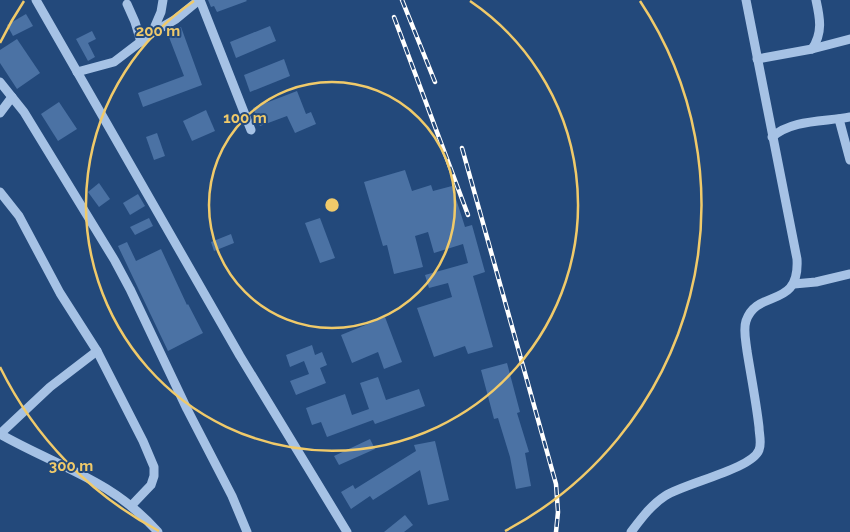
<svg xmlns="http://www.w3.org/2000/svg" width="850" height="532" font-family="Raleway,sans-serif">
<rect width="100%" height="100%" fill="#23497b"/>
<!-- building -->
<g fill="#4b72a4">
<polygon points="208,0 246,0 247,1 217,12 214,6 211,7"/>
<polygon points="26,14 33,26 13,36 7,25"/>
<polygon points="270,26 276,41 236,58 230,42"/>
<polygon points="181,27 202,85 143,107 138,93 184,76 167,32"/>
<polygon points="92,31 96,39 88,43 95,57 88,61 76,39"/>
<polygon points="17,39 40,73 17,89 0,63 0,50"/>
<polygon points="284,59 290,76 250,92 244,75"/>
<polygon points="297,91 306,114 311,112 316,124 295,133 287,116 260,126 253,108"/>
<polygon points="59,102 77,129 58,141 41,114"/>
<polygon points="206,110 215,131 192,141 183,121"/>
<polygon points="157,133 165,156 154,160 146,137"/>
<polygon points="405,170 412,191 431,185 433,191 452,186 465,227 472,225 485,272 473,276 493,347 468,354 465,346 434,357 417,308 452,297 448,283 429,288 425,275 468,263 463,244 434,253 428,232 415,236 423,267 394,274 387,245 383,246 364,182"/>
<polygon points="99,183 110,199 99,207 88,192"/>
<polygon points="138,194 145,206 130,215 123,203"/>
<polygon points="149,218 153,226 135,235 130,227"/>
<polygon points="320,218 335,258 320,263 305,223"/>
<polygon points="231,234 234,243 214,251 211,242"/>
<polygon points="127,242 136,261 161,249 187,305 188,304 203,333 168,351 118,246"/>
<polygon points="385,317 402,362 384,369 378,352 352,363 341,335"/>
<polygon points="312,345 315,355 322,352 327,365 320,368 326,383 296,395 290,381 309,374 304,361 290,367 286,355"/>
<polygon points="507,363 520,412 517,413 529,452 525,453 531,486 516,489 510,457 498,418 494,419 481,370"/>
<polygon points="378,377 386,400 419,389 425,406 375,424 373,420 327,437 321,422 312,425 306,408 345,394 352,415 369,409 360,383"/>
<polygon points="370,439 375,449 339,465 334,456"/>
<polygon points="435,441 449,500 428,505 420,470 373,500 370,496 351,509 341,492 353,485 355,489 416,451 414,445"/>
<polygon points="405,515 413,525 404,532 384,532"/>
</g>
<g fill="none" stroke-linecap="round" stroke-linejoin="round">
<!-- minor -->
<g stroke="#a6c2e5" stroke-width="9">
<polyline points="36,0 240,356 347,532"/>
<polyline points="200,0 251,130"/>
<polyline points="127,4 135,22 141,42"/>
<polyline points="152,33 161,12 163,0"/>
<path d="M812,49C823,33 820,18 816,0"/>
<polyline points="757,59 812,49 850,39"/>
<polyline points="77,72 114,62 152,33 176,19 199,0"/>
<polyline points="0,82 24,112 115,261 130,289 187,409 232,496 247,532"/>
<polyline points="0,113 12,97"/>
<polyline points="839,119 850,160"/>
<path d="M772,137C793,119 824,122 850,117"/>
<polyline points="0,192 19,216 60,293 97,351 143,441 154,467 154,476 151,485 131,506"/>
<polyline points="794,284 816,282 850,274"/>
<path d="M0,434C58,467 111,479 158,532"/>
<polyline points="0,434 50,387 97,351"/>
<path d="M631,532C641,519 651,505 665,496C685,483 752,469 759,450C762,443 759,434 759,427C756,401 751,376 747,351C746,342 743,330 746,321C757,288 800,310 797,259L746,0"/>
</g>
<!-- rail casing -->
<g stroke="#fff" stroke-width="4.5">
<g id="rail">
<polyline points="402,0 435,82"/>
<polyline points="394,17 468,215"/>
<polyline points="462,148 556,484 558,512 556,532"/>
</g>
</g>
<!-- rail -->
<use href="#rail" stroke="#23497b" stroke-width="2.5" stroke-dasharray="8" stroke-linecap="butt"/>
</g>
<!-- distance rings -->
<g fill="none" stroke="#f0ca6a" stroke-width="2.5">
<circle cx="332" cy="205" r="123"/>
<path d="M470 1A246 246 0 1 1 194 1"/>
<path d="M159 531A369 369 0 0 1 0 367M0 43A369 369 0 0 1 24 1M640 1A369 369 0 0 1 505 531"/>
</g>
<circle cx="332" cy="205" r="8" fill="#f0ca6a" stroke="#23497b" stroke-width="2.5"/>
<g font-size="15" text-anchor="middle" font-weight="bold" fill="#f0ca6a" stroke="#23497b" stroke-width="4" stroke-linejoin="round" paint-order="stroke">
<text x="158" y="36">200 m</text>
<text x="245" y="123">100 m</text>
<text x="71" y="471">300 m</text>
</g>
</svg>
